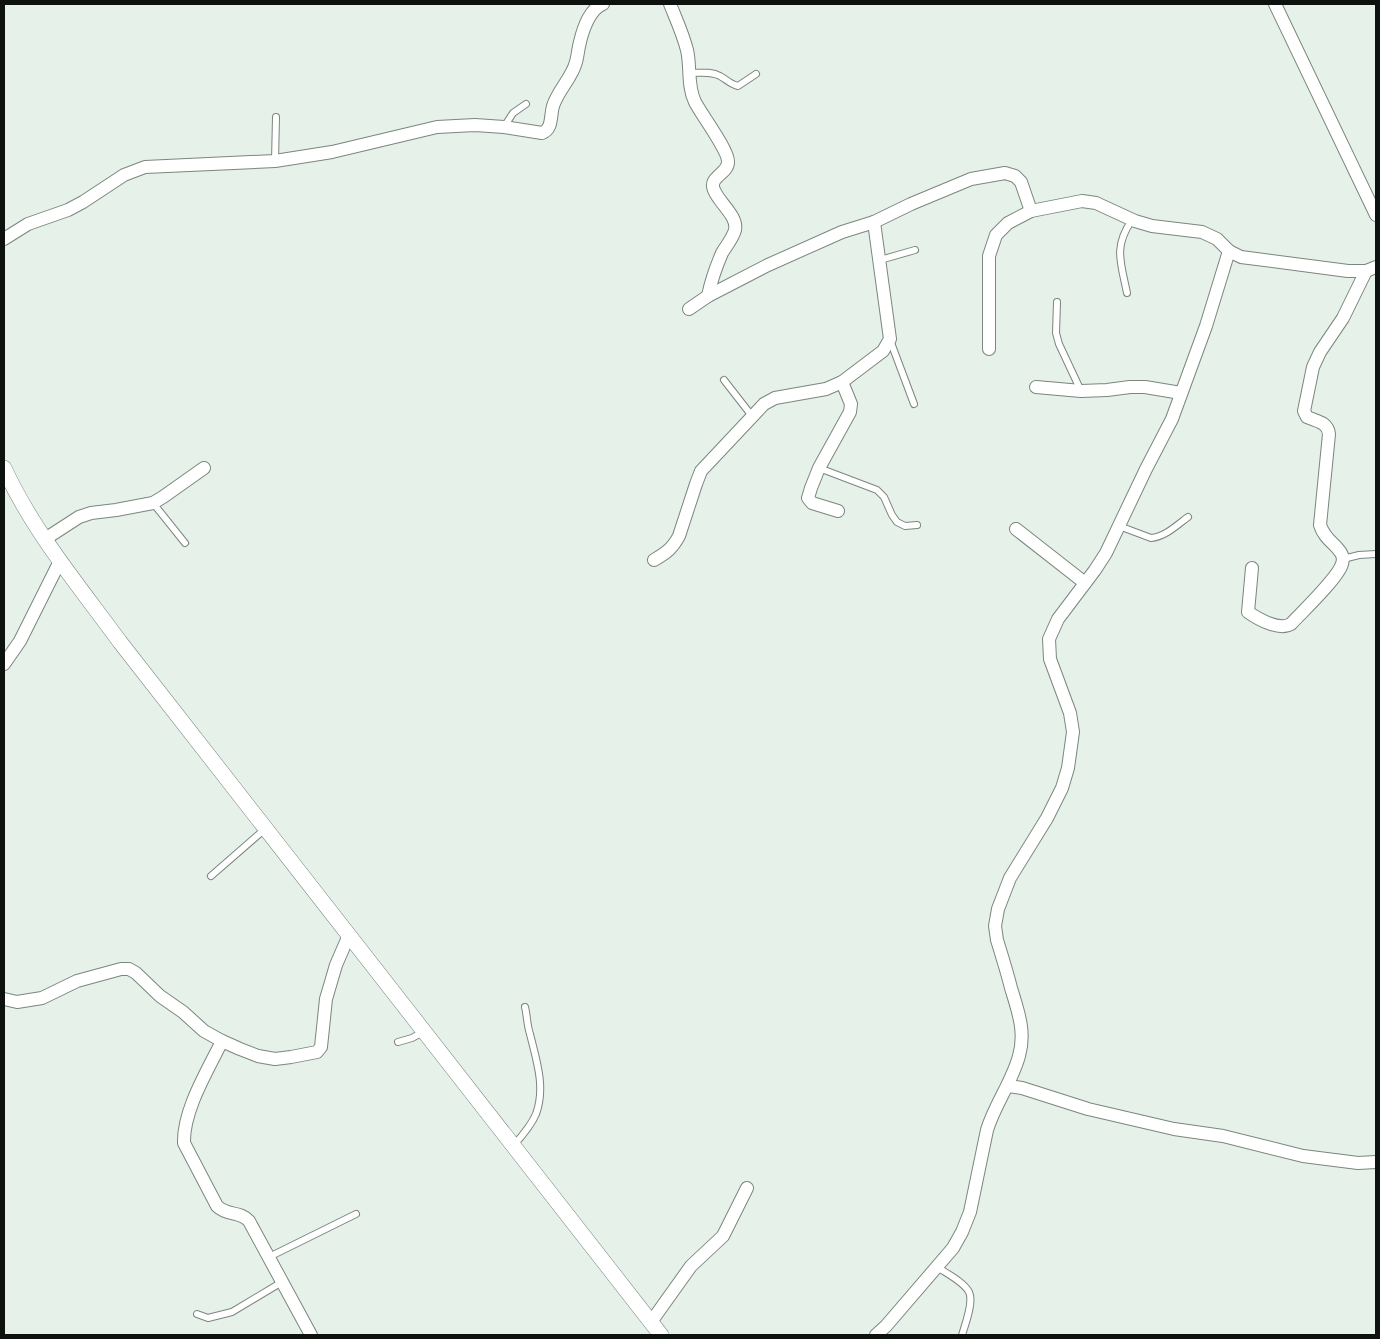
<svg xmlns="http://www.w3.org/2000/svg" width="1380" height="1339" font-family="Karla,sans-serif">
<rect width="100%" height="100%" fill="#e5f1e9"/>
<g fill="none" stroke-linecap="round" stroke-linejoin="round">
<!-- service casing -->
<g stroke="#7b867e" stroke-width="8">
<g id="service">
<path d="M691,73C700,73 711,71 720,76C726,79 730,84 738,86L756,74"/>
<polyline points="504,127 513,113 526,104"/>
<polyline points="275,161 276,117"/>
<polyline points="880,260 915,250"/>
<path d="M1127,293C1121,263 1113,247 1132,220"/>
<polyline points="1057,302 1056,333 1059,344 1081,391"/>
<polyline points="890,340 914,404"/>
<polyline points="724,380 752,416"/>
<polyline points="819,468 877,490 884,497 892,515 897,522 905,526 917,525"/>
<polyline points="153,503 185,543"/>
<path d="M1119,526L1151,538C1165,537 1177,525 1188,517"/>
<polyline points="1343,559 1359,555 1376,554"/>
<polyline points="211,876 265,829"/>
<polyline points="398,1042 412,1038 423,1032"/>
<path d="M514,1145C522,1136 531,1126 536,1114C546,1087 536,1059 530,1034C527,1025 527,1015 525,1007"/>
<polyline points="269,1257 356,1214"/>
<path d="M937,1267C946,1273 964,1282 969,1292C974,1302 965,1325 962,1335"/>
<polyline points="197,1314 208,1318 232,1312 282,1282"/>
</g>
</g>
<!-- minor casing -->
<g stroke="#7b867e" stroke-width="14">
<g id="minor">
<path d="M670,4C676,19 683,34 687,50C691,67 687,86 695,102C701,114 729,151 728,162C728,174 708,177 714,190C719,203 738,216 735,230C733,238 726,246 722,253C716,267 711,281 708,296"/>
<polyline points="1275,4 1376,215"/>
<path d="M4,239L28,224L68,210L83,202L124,175L145,167L275,161L332,152L437,127L475,125L504,127L542,133C553,129 550,116 553,106C558,90 572,78 576,62C578,55 578,49 580,42C583,29 590,9 603,4"/>
<polyline points="689,309 708,296 768,265 842,232 874,222 911,204 971,179 1005,173 1015,176 1021,182 1031,211"/>
<polyline points="989,349 989,256 996,235 1008,223 1031,211 1082,201 1096,203 1135,221 1152,226 1202,232 1217,239 1229,251 1241,257 1348,271 1366,271 1376,267"/>
<polyline points="1036,387 1081,391 1107,390 1130,387 1145,387 1181,393"/>
<polyline points="838,511 812,503 808,498 811,488 819,468 850,412 851,404 842,382"/>
<polyline points="1016,529 1085,583"/>
<polyline points="45,539 79,517 91,513 116,510 153,503 163,497 204,468"/>
<path d="M654,560C666,553 672,549 679,536L696,484L701,471L764,404L775,398L826,389L842,382L883,351L890,339L874,222"/>
<path d="M1252,568L1248,612C1258,619 1279,631 1291,624C1302,612 1338,578 1342,564C1343,561 1343,556 1341,553C1334,542 1325,540 1320,525L1329,434C1328,422 1316,421 1307,417L1304,411L1313,367L1320,352L1343,318L1366,271"/>
<polyline points="4,664 20,641 60,561"/>
<polyline points="4,999 17,1002 42,998 77,981 121,969 129,969 136,973 160,996 183,1012 204,1031 222,1041 240,1049 258,1056 275,1059 291,1057 317,1052 321,1047 326,999 336,965 349,935"/>
<path d="M222,1041C208,1070 183,1110 184,1143L217,1206C227,1216 240,1211 249,1221L311,1335"/>
<polyline points="1008,1086 1022,1088 1088,1109 1174,1129 1223,1136 1303,1156 1358,1163 1376,1162"/>
<polyline points="651,1322 691,1266 723,1236 747,1188"/>
<path d="M876,1335L886,1326L953,1248L962,1232L970,1212L987,1130C995,1104 1012,1082 1019,1056C1026,1032 1018,1011 1011,988C1007,972 1002,956 997,940L995,926L998,909L1010,878L1047,818L1062,788L1068,768L1073,732L1070,713L1050,659L1049,639L1058,619L1095,570L1106,553L1146,469L1172,419L1206,326L1229,251"/>
</g>
</g>
<!-- tertiary casing -->
<g stroke="#7b867e" stroke-width="16">
<path id="tertiary" d="M4,468C33,531 79,586 120,642L661,1335"/>
</g>
<!-- service -->
<use href="#service" stroke="#fff" stroke-width="6"/>
<!-- minor -->
<use href="#minor" stroke="#fff" stroke-width="12"/>
<!-- tertiary -->
<use href="#tertiary" stroke="#fff" stroke-width="15"/>
</g>
<!-- border -->
<rect width="1380" height="1339" fill="none" stroke="#0e120f" stroke-width="10"/>
</svg>
